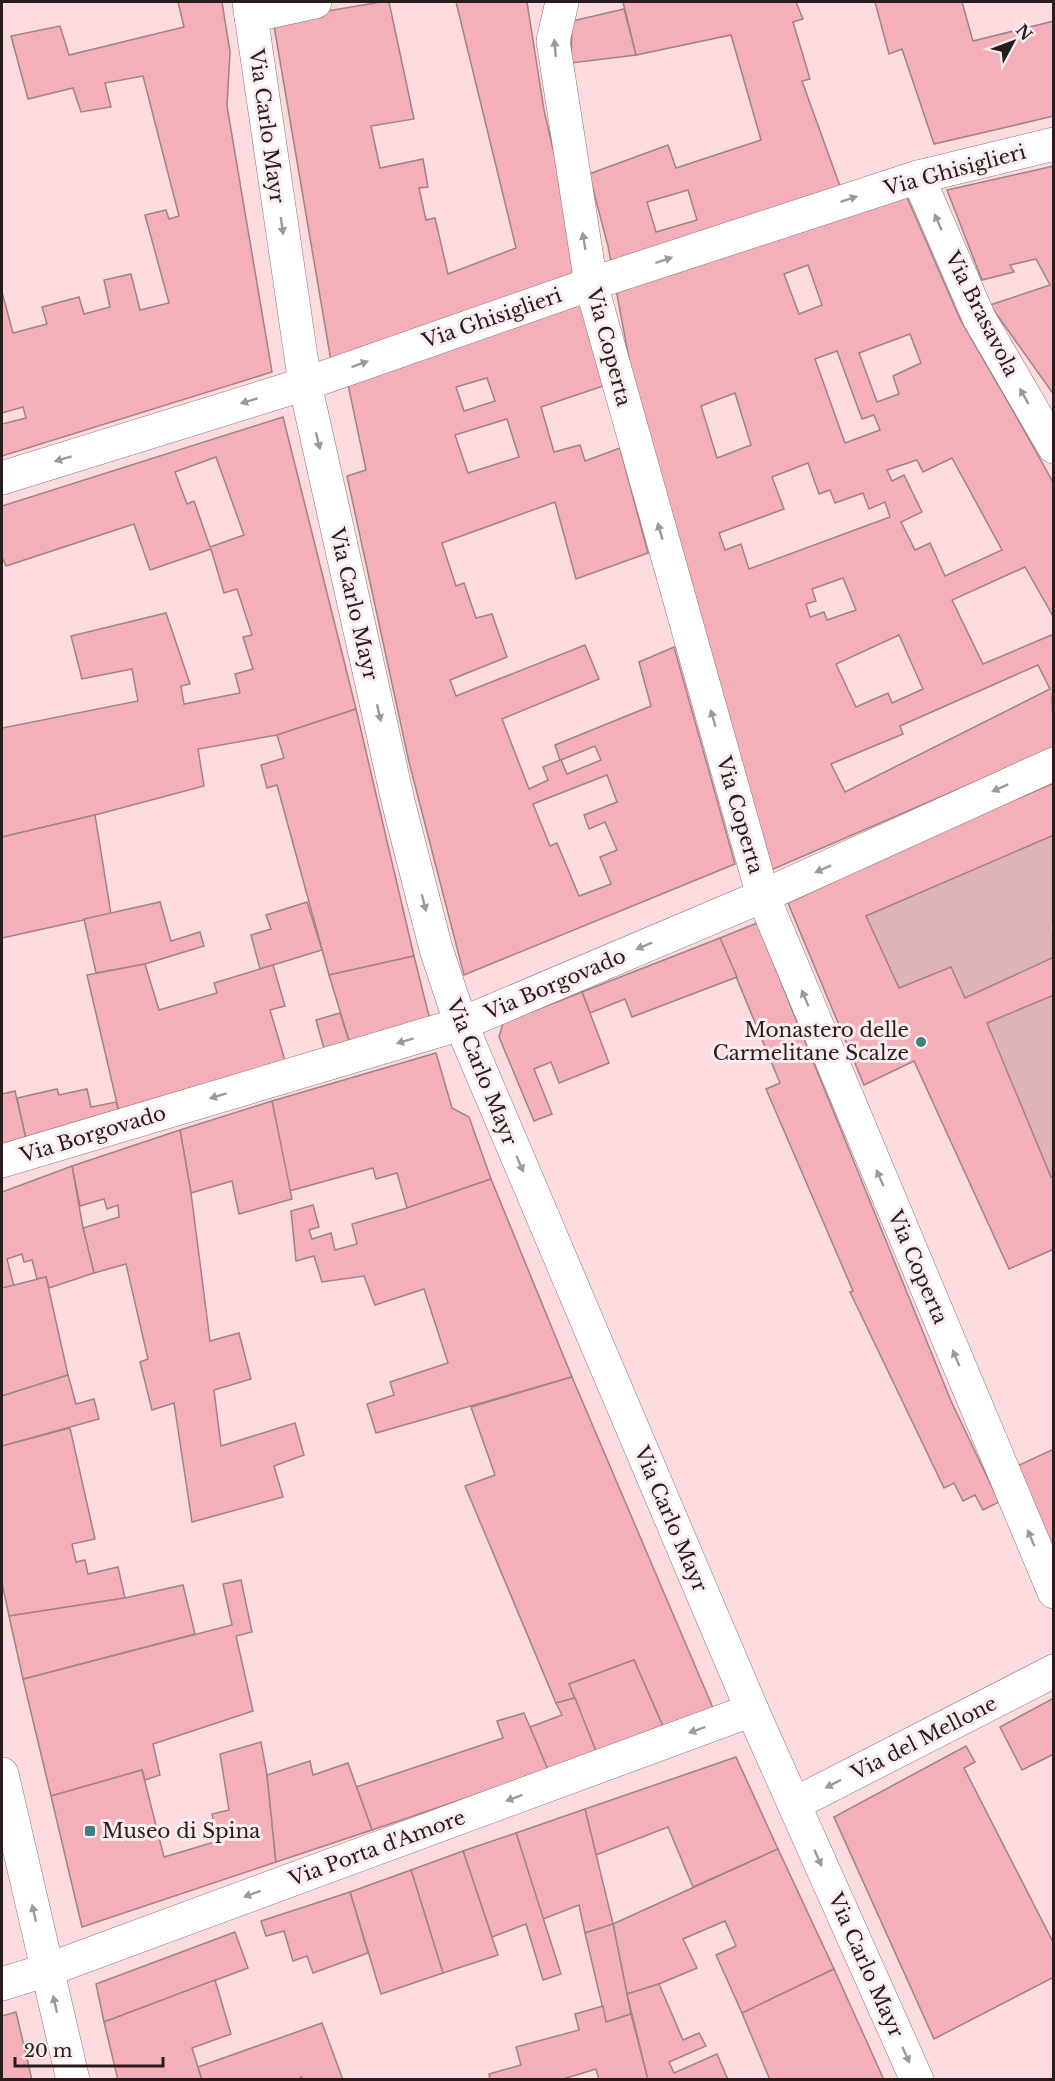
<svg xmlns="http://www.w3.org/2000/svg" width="1055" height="2081" font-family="'Libre Baskerville',serif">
<rect width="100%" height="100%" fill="#fbdbde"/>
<!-- green -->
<g fill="#ddb3b8">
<polygon points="1053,835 1054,926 1051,927 1053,935 1053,957 965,998 950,967 899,988 866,916"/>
<polygon points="1053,995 1054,1176 1051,1177 987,1023"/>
</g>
<!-- building -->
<g fill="#f4afb8" stroke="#a08386" stroke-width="1.5" fill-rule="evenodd">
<polygon points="178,2 222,2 230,52 227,106 272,372 2,456 2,424 26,418 23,407 2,413 2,292 13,333 47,324 42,307 79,297 84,314 110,307 104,280 131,274 140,310 169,303 145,215 166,210 169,219 179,216 143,76 105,83 111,107 81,112 73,88 28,99 11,36 60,26 69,55 184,27"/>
<polygon points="381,2 389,2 414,119 371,126 380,168 423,159 428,187 419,188 426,220 435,218 448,274 516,248 456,2 527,2 544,110 583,279 332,367 273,20"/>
<path d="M623,2H796L803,19L793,22L810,79L802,81L841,189L906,195L960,319L1011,407L1054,484V618L1025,567L952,600L983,664L1054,634V696L1052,697L1054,748L771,870L632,375L608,246L589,174L668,145L676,168L761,140L731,35L636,55ZM688,190L697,220L656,232L647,202ZM808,265L822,305L799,314L784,274ZM910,334L921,363L893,376L899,394L877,402L859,353ZM837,351L862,419L874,415L880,430L845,443L815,359ZM735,393L751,445L717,458L701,406ZM952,458L1002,550L945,576L930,543L915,550L901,522L922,512L904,475L892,481L887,470L917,460L923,472ZM808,463L819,494L830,490L835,503L863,493L869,509L885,502L890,517L749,569L741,544L725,550L719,533L784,509L772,477ZM843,578L856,610L827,620L824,612L810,617L806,604L816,601L812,589ZM899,635L923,689L892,703L888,693L856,707L836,664ZM1038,665L1050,689L845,792L831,764L903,734L900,726Z"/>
<polygon points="875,2 962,2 973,41 1054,21 1054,116 934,144 902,49 889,54"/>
<polygon points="624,9 636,55 571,63 572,21"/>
<polygon points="1054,166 1054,395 990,305 1050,285 1036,259 1010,265 1014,272 982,280 947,190"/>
<path d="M580,298L603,386L541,407L554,452L580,445L585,461L620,448L648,553L576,579L555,502L442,543L456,586L464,583L476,618L492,614L507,657L450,680L456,696L585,645L599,679L502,719L529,789L548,780L543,767L560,760L555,745L651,706L639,662L674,647L735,864L464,975L409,762L347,476L366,470L346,375ZM487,378L495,401L464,411L456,387ZM507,419L519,457L468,473L455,435ZM595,746L601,760L567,774L561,760ZM607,775L617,802L584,815L589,829L605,822L617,850L600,857L611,884L579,896L557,843L550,846L533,804Z"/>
<path d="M283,417L356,709L277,735L198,749L204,786L95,815L2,837V728L138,701L132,669L82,679L71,636L166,613L190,684L181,686L184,704L240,693L235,674L253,669L243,637L252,635L237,589L224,593L211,549L150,570L134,524L6,566L2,557V506ZM216,457L244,535L210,547L194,501L187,504L175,472Z"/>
<polygon points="356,709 414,956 329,975 277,785 267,788 261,765 284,758 277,735"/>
<polygon points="1054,783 1054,835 866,916 899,988 951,967 965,998 1054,957 1054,995 987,1023 1051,1177 1054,1176 1054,1249 1009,1269 914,1061 864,1085 788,903 921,840"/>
<polygon points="95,815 111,914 2,938 2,837"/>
<polygon points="160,902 171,941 200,932 204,946 145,964 96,973 84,919"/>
<polygon points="307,902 322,950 260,969 251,935 271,929 266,915"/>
<polygon points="757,923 951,1401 999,1502 983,1510 975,1495 963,1501 954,1483 944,1488 850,1292 853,1291 766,1089 780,1083 720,938"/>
<polygon points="720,938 737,977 632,1017 625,999 590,1013 582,992"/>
<polygon points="414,956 430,1020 350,1044 329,975"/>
<polygon points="145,964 159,1010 217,993 214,983 273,965 285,1006 270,1010 286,1064 119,1112 87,975"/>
<polygon points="582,992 609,1063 559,1083 551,1062 534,1069 552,1114 534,1121 499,1037 503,1023"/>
<polygon points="340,1013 350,1044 325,1052 316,1020"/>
<polygon points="436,1053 452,1108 469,1117 491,1179 407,1208 397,1173 376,1179 373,1168 289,1191 272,1101"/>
<polygon points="57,1089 59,1095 87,1089 91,1107 116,1102 119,1112 26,1139 17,1098"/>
<polygon points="15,1091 26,1139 2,1146 2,1094"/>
<polygon points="272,1101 292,1199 239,1214 232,1181 191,1193 180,1130"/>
<polygon points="180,1130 191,1193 210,1341 239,1333 251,1379 214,1390 221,1446 295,1423 304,1455 274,1466 283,1497 192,1522 174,1403 152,1410 140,1362 148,1359 126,1264 94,1273 83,1228 119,1217 118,1205 107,1209 104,1199 80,1206 72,1166"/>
<polygon points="72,1166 83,1228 94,1273 49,1288 46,1277 37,1279 32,1260 24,1262 22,1254 7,1259 14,1286 2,1288 2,1192"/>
<polygon points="491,1179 572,1377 376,1433 367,1404 394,1395 390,1382 448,1363 424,1289 375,1305 364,1276 322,1282 314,1256 296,1261 291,1211 313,1205 319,1227 309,1230 312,1239 331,1233 335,1250 357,1244 352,1224 407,1208"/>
<polygon points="46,1277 68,1375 2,1396 2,1288"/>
<polygon points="68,1375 76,1404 94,1399 99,1419 2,1446 2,1396"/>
<polygon points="572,1377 716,1715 665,1731 634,1660 569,1684 575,1698 556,1703 465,1486 495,1475 471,1407"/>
<polygon points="70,1428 95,1539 72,1544 76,1562 85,1560 88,1574 118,1567 125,1598 9,1616 2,1583 2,1446"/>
<polygon points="1054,1449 1054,1554 1015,1467"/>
<polygon points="241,1580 252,1632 236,1636 253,1711 153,1744 160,1775 145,1780 142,1770 51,1796 23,1679 232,1625 223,1584"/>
<polygon points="183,1585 195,1634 23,1679 9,1616 125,1598"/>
<polygon points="634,1660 665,1731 597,1754 569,1684"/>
<polygon points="575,1698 597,1754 548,1770 530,1727 562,1715 556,1703"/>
<polygon points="1054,1698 1054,1754 1022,1770 1000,1727"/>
<polygon points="524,1713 548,1770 372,1830 356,1787 503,1738 497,1721"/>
<polygon points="261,1742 267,1775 276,1862 82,1927 51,1796 142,1770 164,1857 218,1841 212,1814 229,1810 220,1754"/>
<polygon points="966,1746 975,1762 964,1768 1054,1944 1054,1977 934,2039 834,1817"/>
<polygon points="736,1757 778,1849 693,1887 668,1827 596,1855 585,1809"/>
<polygon points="310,1761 313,1775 348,1763 372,1830 276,1862 267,1775"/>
<polygon points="585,1809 613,1924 585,1933 579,1905 543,1919 516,1833"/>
<polygon points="516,1833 561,1974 543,1980 526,1924 492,1937 463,1851"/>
<polygon points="778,1849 834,1969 742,2013 716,1955 736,1946 725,1921 683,1939 697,1968 659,1984 627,1994 613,1924"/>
<polygon points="463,1851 498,1955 443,1973 411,1870"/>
<polygon points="411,1870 443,1973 381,1994 350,1892"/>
<polygon points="350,1892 368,1953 313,1973 307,1956 293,1961 284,1931 266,1936 261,1921"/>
<polygon points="613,1924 631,2014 606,2022 585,1933"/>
<polygon points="235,1932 248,1968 104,2022 96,1984"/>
<polygon points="834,1969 884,2080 770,2080 742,2013"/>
<polygon points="215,1980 231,2034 192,2048 202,2080 118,2080 104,2022"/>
<polygon points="659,1984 683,2040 699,2033 706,2046 669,2062 674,2073 717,2054 728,2080 648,2080 627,1994"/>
<polygon points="603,2006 606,2022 631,2014 648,2080 599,2080 596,2069 560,2080 490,2080 489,2074 521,2065 516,2047 579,2030 575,2014"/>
<polygon points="16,2012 32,2080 2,2080 2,2016"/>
<polygon points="322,2023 343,2080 302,2080 302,2077 296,2080 202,2080 198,2067"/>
</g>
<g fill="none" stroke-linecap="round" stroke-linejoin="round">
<!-- minor casing -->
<g stroke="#907376" stroke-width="34">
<g id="minor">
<polyline points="249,2 305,384 398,801 436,949 461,1024 752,1710 917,2080"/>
<polyline points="562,2 553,41 591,284 763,896 1054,1592"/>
<polyline points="251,16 315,2"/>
<polyline points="918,177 979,318 1054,447"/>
<polyline points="2,478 305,384 591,284 918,177 1054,144"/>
<polyline points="2,1161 461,1024 763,896 1054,764"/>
<polyline points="2,1774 73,2080"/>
<polyline points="794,1804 1054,1671"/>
<polyline points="2,1984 47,1970 752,1710"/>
</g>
</g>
<!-- minor -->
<use href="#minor" stroke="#fff" stroke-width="33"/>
</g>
<!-- one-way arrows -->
<defs><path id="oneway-solid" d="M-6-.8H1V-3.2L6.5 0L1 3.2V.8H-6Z" transform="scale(1.5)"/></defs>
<g fill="#9e9999">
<use href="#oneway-solid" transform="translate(555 48) rotate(-95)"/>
<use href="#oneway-solid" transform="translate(849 199) rotate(-18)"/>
<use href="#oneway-solid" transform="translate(938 222) rotate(-114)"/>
<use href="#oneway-solid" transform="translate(282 226) rotate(82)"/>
<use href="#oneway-solid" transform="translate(584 241) rotate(-99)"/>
<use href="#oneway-solid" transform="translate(664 260) rotate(-18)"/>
<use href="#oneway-solid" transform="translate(360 364) rotate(-20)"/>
<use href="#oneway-solid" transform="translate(1024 396) rotate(-120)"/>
<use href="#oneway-solid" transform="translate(249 401) rotate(163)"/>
<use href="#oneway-solid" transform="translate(318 441) rotate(77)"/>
<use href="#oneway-solid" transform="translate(63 459) rotate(163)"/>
<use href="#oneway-solid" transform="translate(660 531) rotate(-106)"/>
<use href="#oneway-solid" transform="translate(379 713) rotate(77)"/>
<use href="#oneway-solid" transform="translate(713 718) rotate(-106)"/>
<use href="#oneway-solid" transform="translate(1000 788) rotate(156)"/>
<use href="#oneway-solid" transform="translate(823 869) rotate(156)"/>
<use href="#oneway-solid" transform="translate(424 903) rotate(76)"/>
<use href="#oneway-solid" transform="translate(644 946) rotate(157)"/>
<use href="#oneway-solid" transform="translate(805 998) rotate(-113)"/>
<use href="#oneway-solid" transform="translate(405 1041) rotate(163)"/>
<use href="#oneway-solid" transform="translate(218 1096) rotate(163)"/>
<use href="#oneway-solid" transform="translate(520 1164) rotate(67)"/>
<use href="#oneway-solid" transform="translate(880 1178) rotate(-113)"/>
<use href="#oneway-solid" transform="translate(956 1358) rotate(-113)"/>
<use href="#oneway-solid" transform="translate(1031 1538) rotate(-113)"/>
<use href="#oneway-solid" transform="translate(697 1730) rotate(160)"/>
<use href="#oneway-solid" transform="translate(833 1784) rotate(153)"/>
<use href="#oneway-solid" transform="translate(514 1798) rotate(160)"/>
<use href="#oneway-solid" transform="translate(818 1858) rotate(66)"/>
<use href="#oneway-solid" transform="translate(252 1894) rotate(160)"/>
<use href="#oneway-solid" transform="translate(34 1913) rotate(-103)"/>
<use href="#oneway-solid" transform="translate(55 2004) rotate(-103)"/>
<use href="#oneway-solid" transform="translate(906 2055) rotate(66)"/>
</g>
<!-- markers -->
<g fill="#3c837f" stroke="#fbedef" stroke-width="2">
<circle cx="921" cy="1042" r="6"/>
<rect x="84" y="1825" width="12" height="12" rx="3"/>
</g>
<g text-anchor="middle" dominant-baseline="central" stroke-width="6" stroke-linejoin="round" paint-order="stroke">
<!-- street labels -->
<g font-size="20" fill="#281c1d" stroke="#fbedef">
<text transform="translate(267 126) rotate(82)">Via Carlo Mayr</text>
<text transform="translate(955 170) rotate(-15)">Via Ghisiglieri</text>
<text transform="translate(982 314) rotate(63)">Via Brasavola</text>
<text transform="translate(492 318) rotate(-19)">Via Ghisiglieri</text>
<text transform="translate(609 347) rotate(75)">Via Coperta</text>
<text transform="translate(354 604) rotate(77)">Via Carlo Mayr</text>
<text transform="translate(740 815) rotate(74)">Via Coperta</text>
<text transform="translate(555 984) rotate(-23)">Via Borgovado</text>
<text transform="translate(482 1072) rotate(68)">Via Carlo Mayr</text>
<text transform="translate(93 1134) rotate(-17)">Via Borgovado</text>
<text transform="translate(918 1267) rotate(67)">Via Coperta</text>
<text transform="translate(671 1519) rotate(67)">Via Carlo Mayr</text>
<text transform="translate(924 1738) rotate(-27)">Via del Mellone</text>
<text transform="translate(377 1848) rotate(-20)">Via Porta d'Amore</text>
<text transform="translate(866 1965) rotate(66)">Via Carlo Mayr</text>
</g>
<!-- poi labels -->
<g font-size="20" fill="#281c1d" stroke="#fbedef" text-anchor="end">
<text x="909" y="1030">Monastero delle<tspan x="909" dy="23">Carmelitane Scalze</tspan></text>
<text x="102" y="1831" text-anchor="start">Museo di Spina</text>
</g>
</g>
<!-- border -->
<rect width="1055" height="2081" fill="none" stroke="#281c1d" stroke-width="6"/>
<!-- north arrow -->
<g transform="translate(1013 42) rotate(49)" stroke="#fbedef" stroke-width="4.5" paint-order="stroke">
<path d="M0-4.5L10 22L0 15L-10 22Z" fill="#281c1d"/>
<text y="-9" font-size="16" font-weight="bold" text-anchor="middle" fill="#281c1d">N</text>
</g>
<!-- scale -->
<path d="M15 2057v9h148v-9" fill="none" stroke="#281c1d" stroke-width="3"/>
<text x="24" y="2057" font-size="18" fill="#281c1d" stroke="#fbedef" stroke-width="4.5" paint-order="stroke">20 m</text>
</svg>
